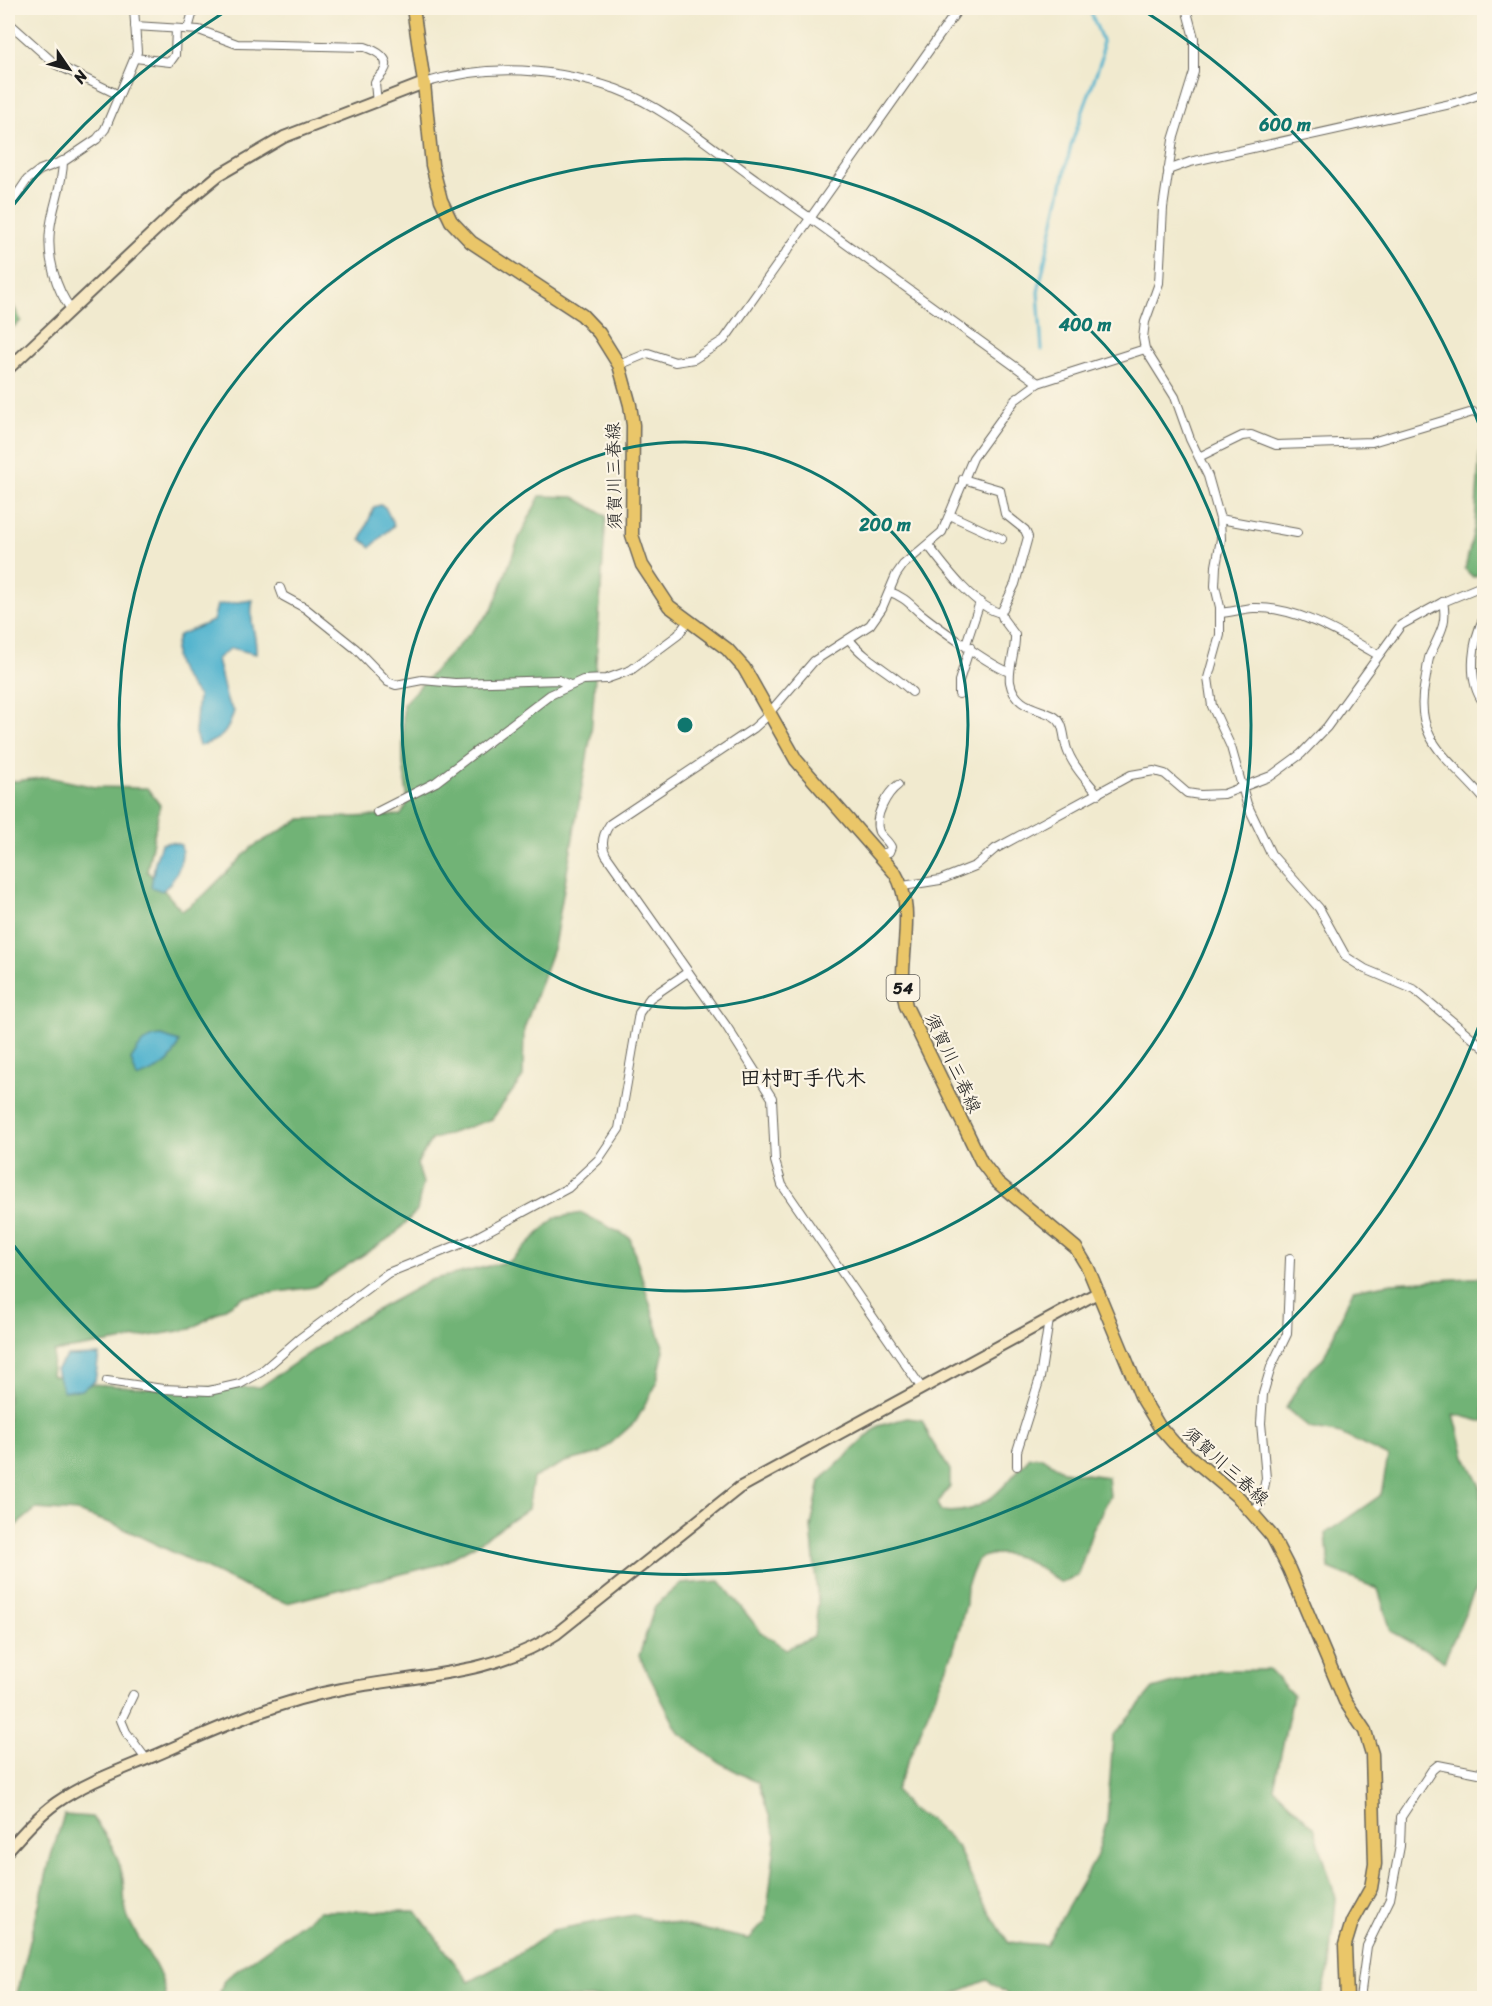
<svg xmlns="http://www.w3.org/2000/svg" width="1492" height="2006" font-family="Sriracha,'Klee One',sans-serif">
<rect width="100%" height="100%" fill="#fcf5e5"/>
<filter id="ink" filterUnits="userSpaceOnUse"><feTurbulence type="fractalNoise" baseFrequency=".0167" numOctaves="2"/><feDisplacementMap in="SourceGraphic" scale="12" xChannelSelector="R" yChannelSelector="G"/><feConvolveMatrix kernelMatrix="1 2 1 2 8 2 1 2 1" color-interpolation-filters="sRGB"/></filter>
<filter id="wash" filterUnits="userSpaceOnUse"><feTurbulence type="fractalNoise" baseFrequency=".008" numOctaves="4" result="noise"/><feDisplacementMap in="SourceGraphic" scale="24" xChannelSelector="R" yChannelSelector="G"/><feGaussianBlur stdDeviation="1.35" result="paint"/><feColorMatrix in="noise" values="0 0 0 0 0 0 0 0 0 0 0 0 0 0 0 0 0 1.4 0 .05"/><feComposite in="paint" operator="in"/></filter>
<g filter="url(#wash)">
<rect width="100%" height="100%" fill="#f1eacf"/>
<!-- forest -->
<g fill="#71b376" stroke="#466849" stroke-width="1.5">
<polygon points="8,295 21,321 8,331"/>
<polygon points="1484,425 1484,572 1473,577 1465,569 1475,525 1481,436"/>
<polygon points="540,496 574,497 606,516 591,735 554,946 524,1029 523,1077 492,1119 431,1140 417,1164 423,1183 417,1211 394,1235 314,1287 243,1297 191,1329 54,1352 51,1375 92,1384 148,1388 260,1387 353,1323 431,1280 510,1261 555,1218 582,1213 630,1238 664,1350 656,1385 636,1421 600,1453 565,1462 533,1478 528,1509 475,1545 441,1564 287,1603 256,1592 116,1525 77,1512 36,1509 8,1532 8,782 48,777 95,787 147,788 160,805 147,871 182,911 204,895 252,847 301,819 401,815 408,802 403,764 403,704 492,610 519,538"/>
<polygon points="1484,1277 1484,1422 1454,1414 1465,1456 1480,1485 1482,1529 1480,1579 1444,1661 1391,1631 1378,1589 1329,1569 1326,1533 1381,1495 1388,1457 1341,1434 1309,1428 1286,1408 1304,1376 1323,1359 1353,1290 1392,1283"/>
<path d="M907,1418L922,1420L931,1440L950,1470V1486L937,1504L941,1511C985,1517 1003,1486 1030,1457H1042L1063,1471L1108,1477L1110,1496L1093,1529L1078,1575L1061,1583C1037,1565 1010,1544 978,1559L967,1585L966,1604L953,1652L896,1790L908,1808L929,1819L957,1846L980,1897L1008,1942L1046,1945L1096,1858L1107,1821L1113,1736L1153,1689L1219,1670H1269L1293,1695L1274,1788L1314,1827L1336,1898L1330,1965L1321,1998H1013L987,1980L943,1998H218L224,1980L319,1911H416L469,1982L512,1959L553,1930L633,1915L749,1939L766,1921L776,1836L758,1783L717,1761L679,1733L639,1656L655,1606L680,1584L720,1581L761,1632L786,1649L814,1637L818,1603L811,1527L820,1481L878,1426Z"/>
<path d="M64,1815L92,1817C106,1835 117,1851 122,1874C125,1887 123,1903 127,1915C138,1944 163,1966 166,1998H16L51,1856Z"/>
</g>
<!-- water -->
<g fill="#4fb2ce" stroke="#366775" stroke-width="1.5">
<polygon points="380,505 385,507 394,525 371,547 361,539 374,507"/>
<path d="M253,600C248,623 257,632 256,654L231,648L217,659L227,701L234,711C228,733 222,740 199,746L195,733L198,696C183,677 167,660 179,635L213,621L217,605Z"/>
<path d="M171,842L181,845C185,861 175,881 162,891L151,887L155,862L161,844Z"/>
<path d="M162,1036L179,1042C173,1065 157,1070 137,1078L131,1060C140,1045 144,1037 162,1036Z"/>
<polygon points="99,1355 95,1381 81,1390 63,1391 56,1370 67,1356"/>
</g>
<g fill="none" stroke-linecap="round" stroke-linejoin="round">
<!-- stream -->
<polyline stroke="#4fb2ce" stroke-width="3" points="1042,350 1038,292 1071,145 1102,57 1102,40 1089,8"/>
</g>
</g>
<g filter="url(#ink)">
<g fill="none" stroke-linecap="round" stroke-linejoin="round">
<!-- street casing -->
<g stroke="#67645b" stroke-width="10">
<g id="street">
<polyline points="1186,8 1194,38 1194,72 1173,140 1163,208 1159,283 1145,322 1143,338 1145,349 1175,397 1190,439 1208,476 1220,519 1221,539 1216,566 1215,586 1220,607 1220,635 1208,678 1212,706 1231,747 1247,804 1271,854 1319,908 1346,957 1365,969 1415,990 1484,1048"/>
<polyline points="8,22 55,64 119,95"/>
<path d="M135,26L199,30L237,44L365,47C374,50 392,58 384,71C382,75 377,78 375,83L377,103"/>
<polyline points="188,29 194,8"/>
<polyline points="135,58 170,62 175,55 176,29"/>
<path d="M424,83C489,63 552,67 616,89C667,108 713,149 757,180C851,247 944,315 1038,383"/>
<path d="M63,161C63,185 52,207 50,230C47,257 55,288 71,309"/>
<polyline points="1168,170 1190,162 1455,103 1484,93"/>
<polyline points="8,208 27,180 40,170 66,160 97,139 105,129 137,52 134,8"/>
<polyline points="619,365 648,353 675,362 694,359 724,340 959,8"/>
<polyline points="1199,457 1242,436 1251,435 1276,445 1372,442 1473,412"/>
<path d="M963,479L1000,490L1005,514L1025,530L1028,537L1015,584L1001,613L1003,619L1015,635C1016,651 1008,667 1010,682C1016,715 1053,706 1061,724C1065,733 1064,743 1068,752C1074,767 1087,781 1098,794"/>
<polyline points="950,515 1002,539"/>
<polyline points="1220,519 1297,533"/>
<path d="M928,545C944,566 975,608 1001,613"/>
<polyline points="280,588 283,596 305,608 356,649 388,682 396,685 422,680 455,683 558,680 570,685"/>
<path d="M890,592C903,596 910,604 920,613C935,625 995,669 1010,672"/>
<path d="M1443,602C1448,624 1439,635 1430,655C1427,663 1427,673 1425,682C1412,741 1451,759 1484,799"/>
<path d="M1220,613C1231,612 1242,609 1253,608C1296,606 1342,634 1378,655"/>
<path d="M849,639C865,661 892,672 912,692"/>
<polyline points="966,644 980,602"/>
<polyline points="959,694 959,681 970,647"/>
<path d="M1481,699C1467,676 1473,640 1484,617"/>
<polyline points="377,812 436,782 550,695 583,680 606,679 631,670 678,635 688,621"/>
<path d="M881,854L889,852L891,847C888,841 882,837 879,832C873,817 887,793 898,785"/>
<polyline points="903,886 940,880 975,866 995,849 1131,775 1154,771 1165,774 1187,793 1200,795 1224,794 1271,776 1301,754 1327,727 1401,625 1443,602 1484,585"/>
<polyline points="107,1381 163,1389 209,1391 240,1384 261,1372 299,1339 388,1273 473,1239 568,1188 598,1160 619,1129 639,1013 650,998 688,972"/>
<path d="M921,1387L782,1185L775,1161L772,1098L727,1027L606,855C600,844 603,834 610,824L754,728L764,719L814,661L870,625L882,608L896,575L903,565L942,532L973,458L1015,400L1038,383L1145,349"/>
<polyline points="1017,1466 1017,1451 1040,1378 1049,1320"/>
<polyline points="1253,1513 1261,1503 1266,1478 1261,1423 1263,1394 1271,1367 1287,1334 1290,1258"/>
<polyline points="133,1695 121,1720 126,1732 146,1759"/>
<polyline points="1360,1998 1367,1946 1390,1899 1400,1846 1401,1817 1432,1770 1438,1765 1484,1774"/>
</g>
</g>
<!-- secondary casing -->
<g stroke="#67645b" stroke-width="14">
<g id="secondary">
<polyline points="8,369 180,207 219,175 284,137 424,83"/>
<path d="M8,1850C23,1833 38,1816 56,1803C86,1782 121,1770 154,1756C216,1729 276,1701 342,1689C414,1675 493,1676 556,1634L739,1488L1099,1292"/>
</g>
</g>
<!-- primary casing -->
<g stroke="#67645b" stroke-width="15">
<path id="primary" d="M413,8L424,83L432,165L441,200L451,221L471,242L582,315L599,333L619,365L630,405L633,425L632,535L642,565L669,606L727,649L744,668L796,760L895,873C919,913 895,962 906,1006L981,1161L997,1182L1076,1248L1088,1268L1141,1396L1159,1426L1174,1443L1239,1498L1272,1536L1289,1569L1345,1701L1365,1731L1372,1754L1375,1864L1371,1888L1352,1922L1345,1945L1347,1998"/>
</g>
<!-- street -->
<use href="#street" stroke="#fff" stroke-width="8"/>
<!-- secondary -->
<use href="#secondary" stroke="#f7e8c3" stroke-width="10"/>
<!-- primary -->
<use href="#primary" stroke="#eac669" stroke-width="12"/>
</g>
</g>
<!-- distance rings -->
<g fill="none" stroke="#0f766e" stroke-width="3">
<circle cx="685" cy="725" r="283"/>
<circle cx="685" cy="725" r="566"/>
<path d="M1483 1015A849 849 0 0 1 11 1242M11 208A849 849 0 0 1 229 9M1141 9A849 849 0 0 1 1483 435"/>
</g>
<g text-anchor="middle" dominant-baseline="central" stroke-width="4.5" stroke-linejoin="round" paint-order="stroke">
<!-- shield labels -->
<rect fill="#fcf5e5" stroke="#5f5d58" stroke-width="1.5" x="886.5" y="975" width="33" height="26" rx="4.5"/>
<g font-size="16" font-weight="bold" fill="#1c1c1c">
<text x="903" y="988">54</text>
</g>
<!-- street labels -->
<g font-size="18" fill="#1c1c1c" stroke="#fcf5e5">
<text transform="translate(614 476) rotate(-91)">須賀川三春線</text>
<text transform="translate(953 1063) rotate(65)">須賀川三春線</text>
<text transform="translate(1226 1466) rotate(42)">須賀川三春線</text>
</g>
<!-- quarter labels -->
<g font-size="21" font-weight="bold" fill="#1c1c1c" stroke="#fcf5e5">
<text x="803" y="1078">田村町手代木</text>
</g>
</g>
<circle cx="685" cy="725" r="9" fill="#0f766e" stroke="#fcf5e5" stroke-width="3"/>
<g font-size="18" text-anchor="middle" font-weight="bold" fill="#0f766e" stroke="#fcf5e5" stroke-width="4.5" stroke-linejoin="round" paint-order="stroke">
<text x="1285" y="131">600 m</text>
<text x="1085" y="331">400 m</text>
<text x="885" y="531">200 m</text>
</g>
<!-- margin -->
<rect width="1492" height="2006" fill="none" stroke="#fcf5e5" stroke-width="30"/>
<!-- north arrow -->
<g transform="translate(69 69) rotate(125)" stroke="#fcf5e5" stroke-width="4.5" paint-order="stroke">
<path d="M0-4.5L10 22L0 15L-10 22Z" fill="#1c1c1c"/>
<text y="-9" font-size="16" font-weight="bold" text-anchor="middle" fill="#1c1c1c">N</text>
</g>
</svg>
